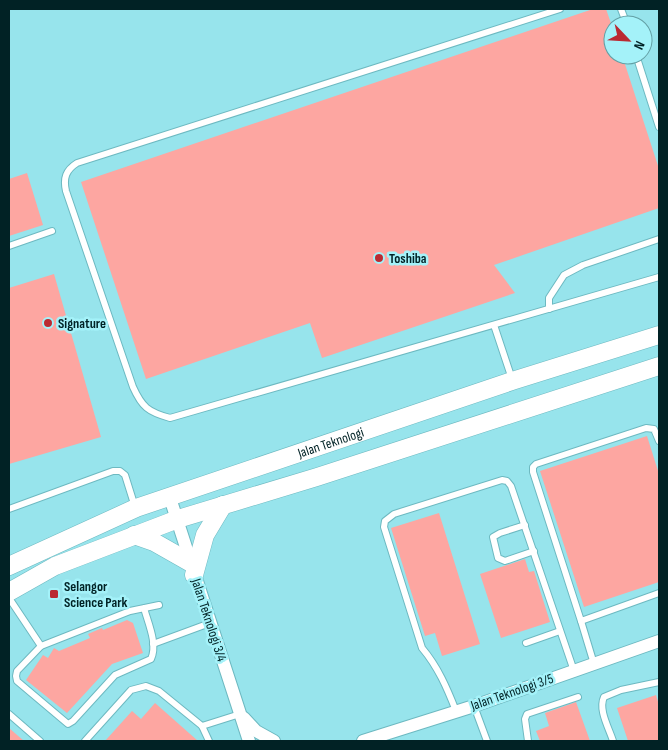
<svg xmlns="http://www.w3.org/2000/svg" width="668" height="750" font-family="'Sofia Sans Condensed',sans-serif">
<rect width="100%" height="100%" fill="#97e4ec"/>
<!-- building -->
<g fill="#fda6a1">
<polygon points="593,9 606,9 613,29 613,55 622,55 659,169 659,208 494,265 515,293 322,358 310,323 146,379 81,182"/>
<polygon points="27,173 43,225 9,236 9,179"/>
<polygon points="54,274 101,437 9,464 9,288"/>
<polygon points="647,436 659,474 659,582 584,607 540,471"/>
<polygon points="439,513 480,644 442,656 435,633 425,636 391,528"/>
<polygon points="525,559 529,572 534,571 550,622 501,638 480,574"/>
<polygon points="127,620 133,623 143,653 112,664 67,713 26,680 43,655 48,658 54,648 59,651 90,638 88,634 102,628 103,630"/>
<polygon points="656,695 659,705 659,741 628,741 617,708"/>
<polygon points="576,702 590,741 540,741 536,731 549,726 545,713"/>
<polygon points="155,703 198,741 105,741 132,711 141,719"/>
<polygon points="9,728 24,741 9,741"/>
</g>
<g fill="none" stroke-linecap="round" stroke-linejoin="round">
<!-- lane casing -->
<g stroke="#6db9c1" stroke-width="8">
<g id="lane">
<path d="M560,9L77,163C66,170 63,178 66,191L133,387C142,407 148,412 170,418L659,277"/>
<polyline points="621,9 627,25"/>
<polyline points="636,55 659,127"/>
<polyline points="9,246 52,231"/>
<polyline points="549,309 549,298 564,275 583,265 659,239"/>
<polyline points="494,325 512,379"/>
<polyline points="659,441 654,429 646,428 536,464 533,467 533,472 581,621 659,593"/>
<polyline points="9,509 113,471 120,471 125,475 135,507"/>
<polyline points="525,525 500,533 493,537 498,558 505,561 534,551"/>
<polyline points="9,598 41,646"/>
<path d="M144,608C148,623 158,644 151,659L115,675L73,721L68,724L17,681L16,676L17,671L41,646L130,611L159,605"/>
<polyline points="581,621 594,664"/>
<polyline points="526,643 560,631"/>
<polyline points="153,644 210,623"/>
<polyline points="474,706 487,741"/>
<path d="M456,711C447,688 438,667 422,648L384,527L385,521L394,514L502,480L507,481L511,486L574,671"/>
<polyline points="9,714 40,741"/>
<polyline points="202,726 240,714"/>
<polyline points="85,741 131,690 146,686 159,691 202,726 209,741"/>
<polyline points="528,741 525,719 527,714 578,697"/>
<path d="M613,741C609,728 598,710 604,697L621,690L659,682"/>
</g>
</g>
<!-- street casing -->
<g stroke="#6db9c1" stroke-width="14">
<g id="street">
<polyline points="170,498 249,741"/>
<polyline points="244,718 256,731 274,741"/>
<polyline points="363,741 474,706 659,641"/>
</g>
</g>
<!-- secondary casing -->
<g stroke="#6db9c1" stroke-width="19">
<g id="secondary">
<polyline points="134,535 154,542 191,563"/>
<path id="s1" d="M9,566L136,508L512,381L659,335"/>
<polyline points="194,575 205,535 223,505"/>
<polyline points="9,592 55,566 178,519 317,477 659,366"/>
</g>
</g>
<!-- lane -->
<use href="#lane" stroke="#fff" stroke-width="6"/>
<!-- street -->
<use href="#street" stroke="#fff" stroke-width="12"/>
<!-- secondary -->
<use href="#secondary" stroke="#fff" stroke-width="18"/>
</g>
<!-- markers -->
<g fill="#ba2a32" stroke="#a4f2f9" stroke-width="2">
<circle cx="379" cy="258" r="5"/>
<circle cx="48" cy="323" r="5"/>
<rect x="49" y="589" width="10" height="10" rx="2.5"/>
</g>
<g text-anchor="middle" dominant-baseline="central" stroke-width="5" stroke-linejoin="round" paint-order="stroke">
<!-- poi labels -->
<g font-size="14" font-weight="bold" fill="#012225" stroke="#a4f2f9" text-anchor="start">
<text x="389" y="258">Toshiba</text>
<text x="58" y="323">Signature</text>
<text x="64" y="586">Selangor<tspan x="64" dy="16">Science Park</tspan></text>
</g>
<!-- street labels -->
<g font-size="14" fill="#012225" stroke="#a4f2f9">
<text stroke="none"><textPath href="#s1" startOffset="345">Jalan Teknologi</textPath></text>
<text transform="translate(209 620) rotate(72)">Jalan Teknologi 3/4</text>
<text transform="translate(512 692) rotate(-19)">Jalan Teknologi 3/5</text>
</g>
</g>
<!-- border -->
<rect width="668" height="750" fill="none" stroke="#012225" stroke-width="20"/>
<!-- north arrow -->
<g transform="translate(628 40) rotate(115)"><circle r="24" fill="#a4f2f9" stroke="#639fa4"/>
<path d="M0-4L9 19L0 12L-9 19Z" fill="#ba2a32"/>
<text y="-8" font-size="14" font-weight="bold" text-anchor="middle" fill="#012225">N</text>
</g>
</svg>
